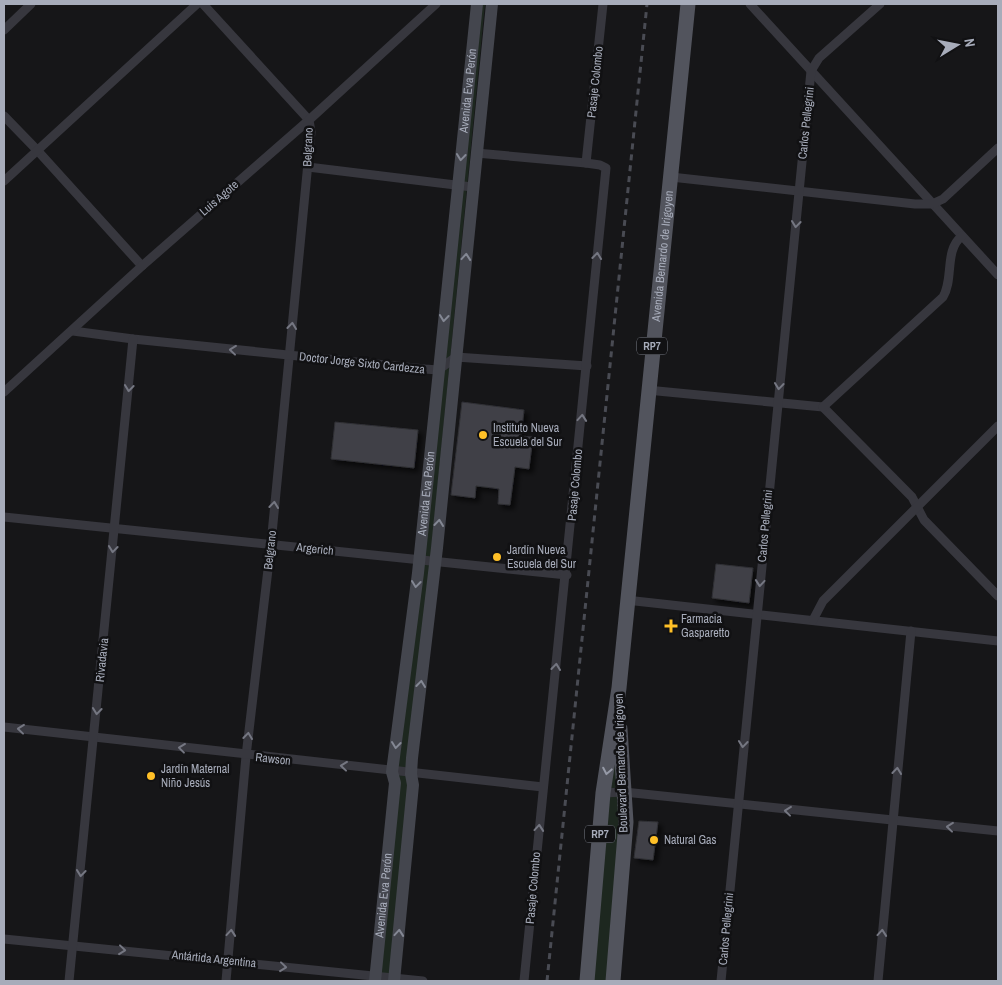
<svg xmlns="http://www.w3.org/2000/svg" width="1002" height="985" font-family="'Archivo Narrow',sans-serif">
<defs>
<filter id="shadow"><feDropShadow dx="4" dy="4" stdDeviation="2.5" flood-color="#0009"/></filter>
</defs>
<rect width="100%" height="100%" fill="#161618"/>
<!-- green -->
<g fill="#1d271f">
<polygon points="478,4 485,4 389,981 378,981 398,753"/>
<polygon points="619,688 625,810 613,981 587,981"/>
</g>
<!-- building -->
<g fill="#404146" stroke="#303035" filter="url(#shadow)">
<polygon points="462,402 524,410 521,436 533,437 529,469 515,467 510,505 498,504 499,489 493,488 476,486 475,498 451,495"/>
<polygon points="335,422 418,430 414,468 331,459"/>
<polygon points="716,564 753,568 749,603 712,598"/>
<polygon points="639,821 658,822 653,860 634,858"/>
</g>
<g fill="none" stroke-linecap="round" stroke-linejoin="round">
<!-- street -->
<g stroke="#37373e" stroke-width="9">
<polyline points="203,4 309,120 311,132 271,544 246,756 226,981"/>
<polyline points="750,4 998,275"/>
<polyline points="4,30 31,4"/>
<polyline points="4,116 37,150 142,266"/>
<polyline points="476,153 586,163"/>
<polyline points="308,167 472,187"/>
<polyline points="671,177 915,204 932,204 943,199 998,148"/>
<polyline points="4,181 197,4"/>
<polyline points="73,331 133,339 425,369 438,370 456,357 587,366"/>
<polyline points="647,390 823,407"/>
<polyline points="4,392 142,266 309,120 436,4"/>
<polyline points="823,407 912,497 924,520 998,596"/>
<path d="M823,407L943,297C954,279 944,250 962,236"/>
<polyline points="4,517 567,575"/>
<polyline points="626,600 998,641"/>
<polyline points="813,620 823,601 998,426"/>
<polyline points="4,727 543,787"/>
<polyline points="603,793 624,792 998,831"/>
<polyline points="4,939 423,981"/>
<polyline points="69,981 133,339"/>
<polyline points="524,981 606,168 600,165 586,163 603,4"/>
<polyline points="721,981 811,71 819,58 880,4"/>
<polyline points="878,981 911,631"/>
</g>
<!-- secondary -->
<g stroke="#44464e" stroke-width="12">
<path id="s1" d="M375,981L395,783L392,772L418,573L477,4"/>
<polyline points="394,981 413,785 411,774 412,758 437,548 492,4"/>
</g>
<!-- primary -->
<g stroke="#52545d" stroke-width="15">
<path id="s2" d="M587,981L603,793L619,688L688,4"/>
<polyline points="613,981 626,822 620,729"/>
</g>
<!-- rail -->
<polyline stroke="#494b53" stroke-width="3" stroke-dasharray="6 5" stroke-linecap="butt" points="547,981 647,4"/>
</g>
<!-- one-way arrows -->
<defs><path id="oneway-chevron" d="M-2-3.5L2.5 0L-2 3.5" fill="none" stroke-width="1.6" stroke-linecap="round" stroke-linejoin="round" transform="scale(1.25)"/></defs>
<g stroke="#848894">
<use href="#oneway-chevron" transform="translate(461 157) rotate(96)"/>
<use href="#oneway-chevron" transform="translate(466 257) rotate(-85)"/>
<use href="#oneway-chevron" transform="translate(444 318) rotate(96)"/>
<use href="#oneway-chevron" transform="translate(439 523) rotate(-84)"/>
<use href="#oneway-chevron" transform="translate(416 584) rotate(97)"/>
<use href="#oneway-chevron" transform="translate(421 684) rotate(-83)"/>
<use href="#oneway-chevron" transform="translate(396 745) rotate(97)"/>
<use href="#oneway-chevron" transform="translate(399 933) rotate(-85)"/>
</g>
<g stroke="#757782">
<use href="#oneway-chevron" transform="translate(796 224) rotate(96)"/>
<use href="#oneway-chevron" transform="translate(597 256) rotate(-84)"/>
<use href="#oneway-chevron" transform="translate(292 326) rotate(-84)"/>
<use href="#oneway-chevron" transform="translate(233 350) rotate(-174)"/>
<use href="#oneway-chevron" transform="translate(779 386) rotate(96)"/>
<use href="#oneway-chevron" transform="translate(129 388) rotate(96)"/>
<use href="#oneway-chevron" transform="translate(582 418) rotate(-85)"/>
<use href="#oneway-chevron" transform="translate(274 505) rotate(-84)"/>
<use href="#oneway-chevron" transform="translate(113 549) rotate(96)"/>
<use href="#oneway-chevron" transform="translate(760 583) rotate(95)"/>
<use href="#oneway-chevron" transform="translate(556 667) rotate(-84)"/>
<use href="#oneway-chevron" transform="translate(97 711) rotate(96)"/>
<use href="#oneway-chevron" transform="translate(21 729) rotate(-174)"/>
<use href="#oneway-chevron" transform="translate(248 736) rotate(-83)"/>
<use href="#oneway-chevron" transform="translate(743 744) rotate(96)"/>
<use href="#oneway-chevron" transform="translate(182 748) rotate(-173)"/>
<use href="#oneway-chevron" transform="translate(344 766) rotate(-174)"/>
<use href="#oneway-chevron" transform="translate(897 771) rotate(-84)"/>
<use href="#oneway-chevron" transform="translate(788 811) rotate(-174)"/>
<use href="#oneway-chevron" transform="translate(950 827) rotate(-174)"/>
<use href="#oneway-chevron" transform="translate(539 828) rotate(-85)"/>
<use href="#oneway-chevron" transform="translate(81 873) rotate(96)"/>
<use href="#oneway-chevron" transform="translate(231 933) rotate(-85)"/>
<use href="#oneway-chevron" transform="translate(882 933) rotate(-85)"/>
<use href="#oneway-chevron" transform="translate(122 950) rotate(6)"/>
<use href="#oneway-chevron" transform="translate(283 967) rotate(6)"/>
</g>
<use stroke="#969aa7" href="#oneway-chevron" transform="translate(607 771) rotate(101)"/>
<!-- markers -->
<g fill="#ffc027" stroke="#111113" stroke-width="2">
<circle cx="483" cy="435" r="5"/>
<circle cx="497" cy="557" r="5"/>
<path d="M668.5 618.5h5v5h5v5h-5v5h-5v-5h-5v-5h5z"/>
<circle cx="151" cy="776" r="5"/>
<circle cx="654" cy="840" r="5"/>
</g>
<g text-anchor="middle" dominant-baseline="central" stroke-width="5" stroke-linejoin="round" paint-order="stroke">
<!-- shield labels -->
<g fill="#111113" stroke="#7a7e88" stroke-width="1">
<rect x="637" y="337.5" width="30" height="17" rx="4"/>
<rect x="585" y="825.5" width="30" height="17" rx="4"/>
</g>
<g font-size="11" font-weight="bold" fill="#a7acba">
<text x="652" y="346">RP7</text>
<text x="600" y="834">RP7</text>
</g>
<!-- street labels -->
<g font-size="12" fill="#a7acba" stroke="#111113">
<text transform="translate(595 82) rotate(-84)">Pasaje Colombo</text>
<text stroke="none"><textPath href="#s1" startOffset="896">Avenida Eva Perón</textPath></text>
<text transform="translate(806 123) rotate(-84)">Carlos Pellegrini</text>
<text transform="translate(308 147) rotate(-88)">Belgrano</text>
<text transform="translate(219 198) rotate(-41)">Luis Agote</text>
<text stroke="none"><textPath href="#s2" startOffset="729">Avenida Bernardo de Irigoyen</textPath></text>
<text transform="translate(362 363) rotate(6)">Doctor Jorge Sixto Cardezza</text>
<text transform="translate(575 485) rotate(-85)">Pasaje Colombo</text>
<text stroke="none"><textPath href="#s1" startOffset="491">Avenida Eva Perón</textPath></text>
<text transform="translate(765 526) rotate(-85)">Carlos Pellegrini</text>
<text transform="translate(315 549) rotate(6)">Argerich</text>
<text transform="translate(270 550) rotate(-84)">Belgrano</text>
<text transform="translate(102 660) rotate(-84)">Rivadavia</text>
<text transform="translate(273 759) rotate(6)">Rawson</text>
<text transform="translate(621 763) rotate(-92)">Boulevard Bernardo de Irigoyen</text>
<text transform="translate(533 888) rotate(-85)">Pasaje Colombo</text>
<text stroke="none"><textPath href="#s1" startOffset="86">Avenida Eva Perón</textPath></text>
<text transform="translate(726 929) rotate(-85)">Carlos Pellegrini</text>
<text transform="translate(214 959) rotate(6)">Antártida Argentina</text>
</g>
<!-- poi labels -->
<g font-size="12" fill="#a7acba" stroke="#111113" text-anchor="start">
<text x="493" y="428">Instituto Nueva<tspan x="493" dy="14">Escuela del Sur</tspan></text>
<text x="507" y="550">Jardín Nueva<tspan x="507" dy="14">Escuela del Sur</tspan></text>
<text x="681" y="619">Farmacia<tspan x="681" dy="14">Gasparetto</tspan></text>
<text x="161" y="769">Jardín Maternal<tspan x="161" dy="14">Niño Jesús</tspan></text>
<text x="664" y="840">Natural Gas</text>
</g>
</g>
<!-- border -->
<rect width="1002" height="985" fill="none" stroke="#a7acba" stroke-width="10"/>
<!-- north arrow -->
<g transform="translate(957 45) rotate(80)" stroke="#111113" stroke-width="4" paint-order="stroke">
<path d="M0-4L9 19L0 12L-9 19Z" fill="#a7acba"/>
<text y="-8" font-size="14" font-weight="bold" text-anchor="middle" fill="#a7acba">N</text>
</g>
</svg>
